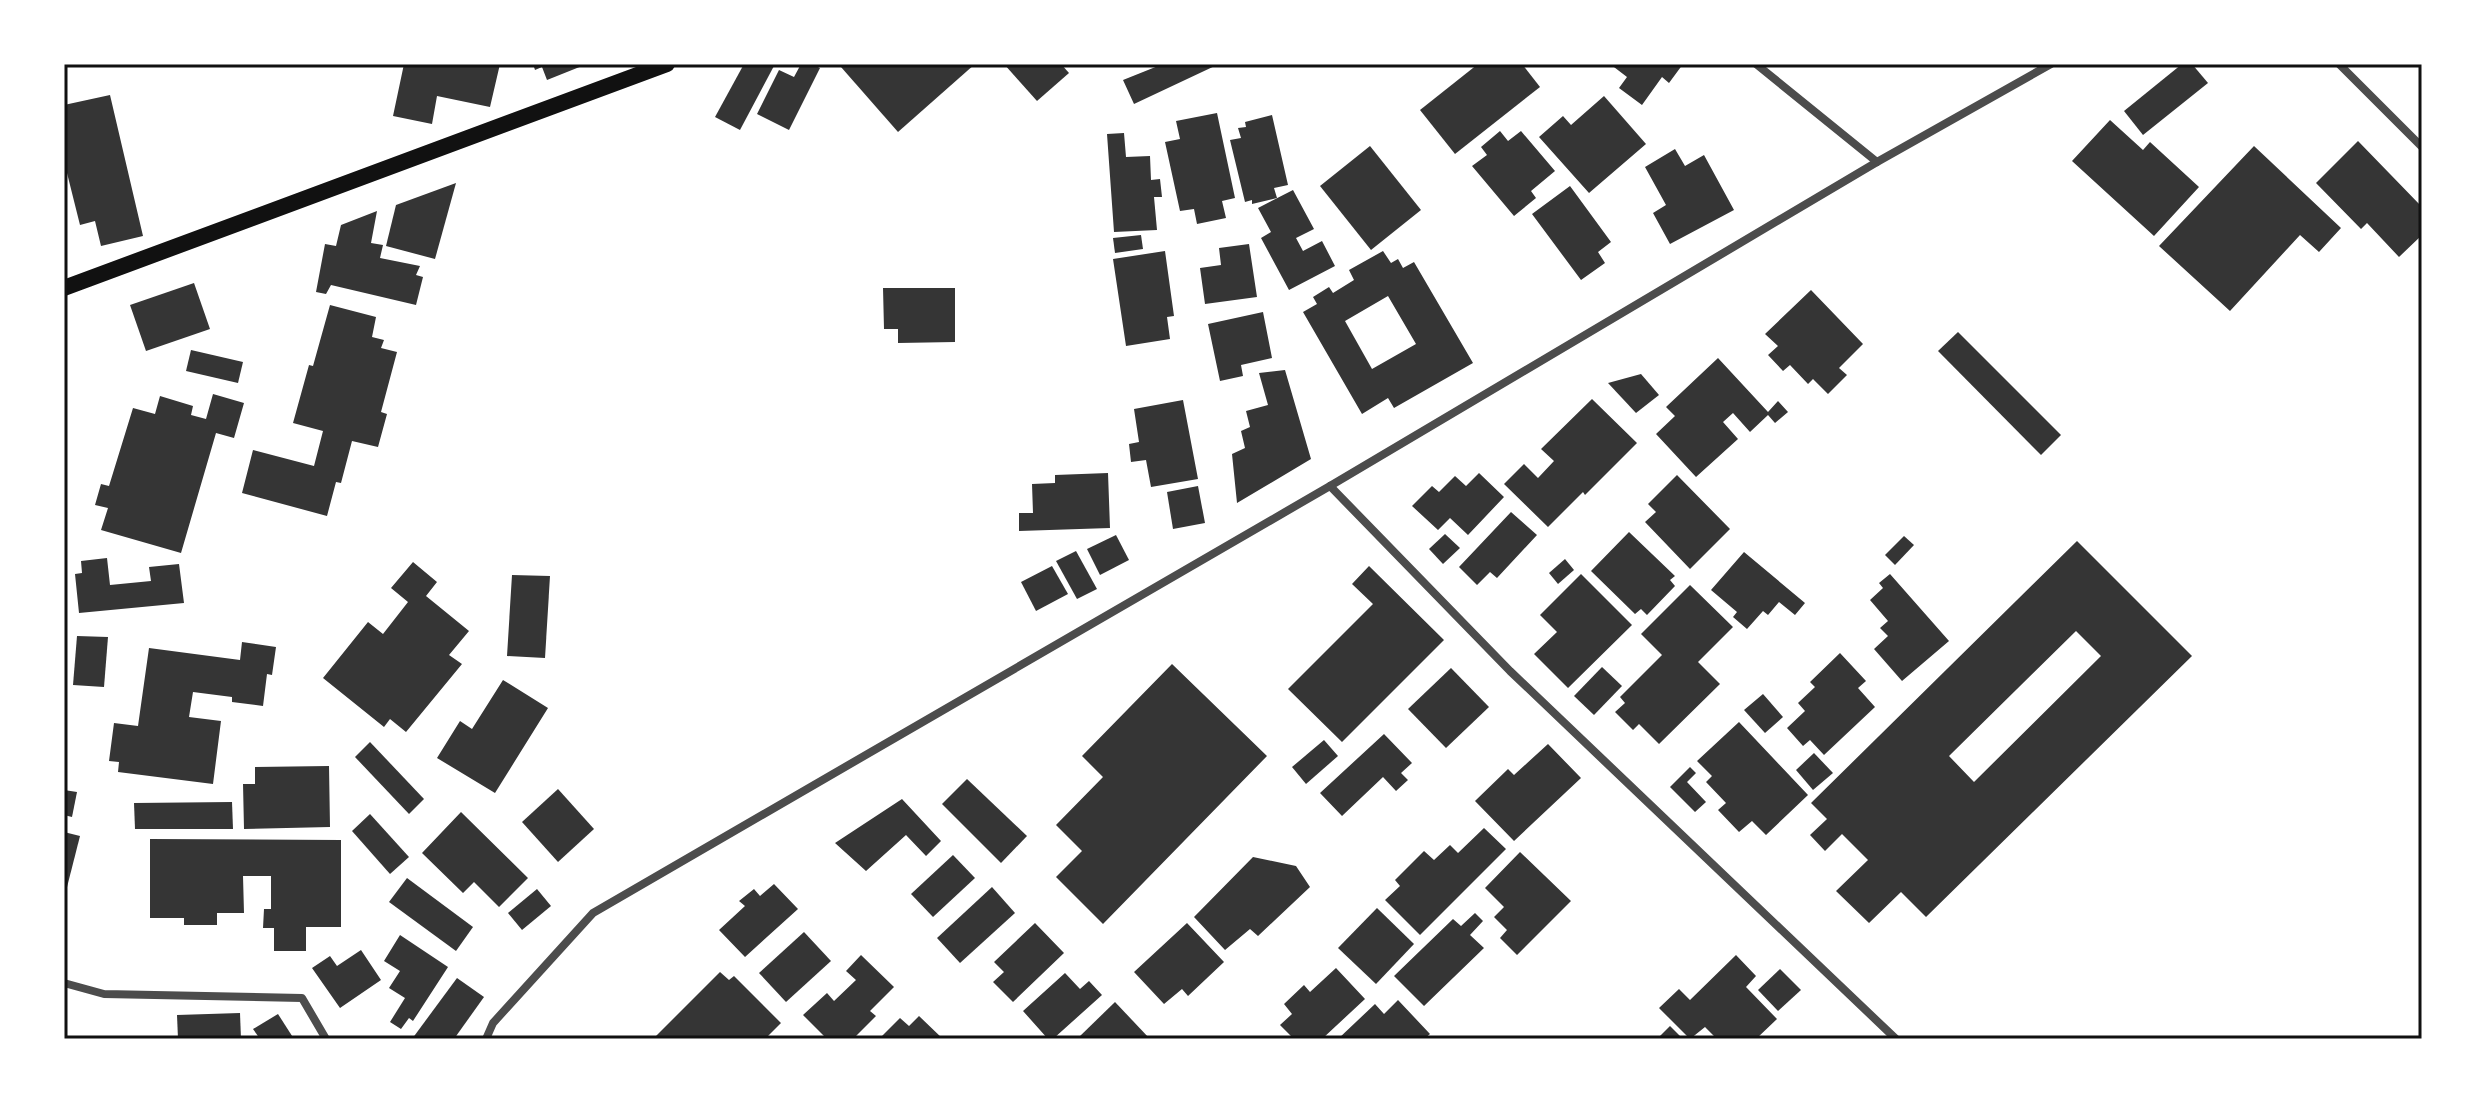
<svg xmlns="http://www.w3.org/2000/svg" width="2486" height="1103" font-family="'Open Sans',sans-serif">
<rect width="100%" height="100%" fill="#fff"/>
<!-- building -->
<g fill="#353535" fill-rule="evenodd">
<polygon points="404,64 500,64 490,107 437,96 432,124 393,116"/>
<polygon points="533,64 587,64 547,80 542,67 535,70"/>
<polygon points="744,64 775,64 740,130 715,117"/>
<polygon points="801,64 812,64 820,68 789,130 757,114 779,70 794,77"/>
<polygon points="845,64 975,64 898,132 841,67"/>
<polygon points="1004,64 1061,64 1069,73 1037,101"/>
<polygon points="1157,64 1219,64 1134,104 1123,80 1158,66"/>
<polygon points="1478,64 1522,64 1540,87 1455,154 1420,110"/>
<polygon points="1610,64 1683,64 1669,83 1662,77 1642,105 1619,88 1627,77"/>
<polygon points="2182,64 2192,64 2208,83 2143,135 2124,111"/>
<polygon points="110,95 143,236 101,246 95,221 80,225 64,161 64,105"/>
<polygon points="1604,96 1646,144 1589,193 1539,137 1563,116 1571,125"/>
<polygon points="1217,113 1235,198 1222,201 1226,218 1197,224 1194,209 1180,211 1165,142 1180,139 1176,121"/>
<polygon points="1272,115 1288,185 1274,188 1277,198 1252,204 1252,200 1245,202 1230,140 1241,138 1238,128 1246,127 1245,122"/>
<polygon points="2110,120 2143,150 2150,142 2199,187 2154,236 2072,161"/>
<polygon points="1500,131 1508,141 1521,131 1555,171 1531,191 1536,198 1514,216 1472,166 1487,155 1481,147"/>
<polygon points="1124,133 1126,157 1150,156 1151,180 1160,179 1162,197 1154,197 1157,230 1114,232 1107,134"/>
<polygon points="2358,141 2422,207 2422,235 2399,257 2367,223 2361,229 2316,183"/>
<polygon points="1370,146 1421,210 1371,250 1320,186"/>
<polygon points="2254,146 2341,228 2319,252 2300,235 2230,311 2159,246"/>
<polygon points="1675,149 1685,166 1704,155 1734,210 1670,244 1653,213 1666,205 1645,167"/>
<polygon points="456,183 435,259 386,246 396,205"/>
<polygon points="1570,186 1611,242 1598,252 1605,263 1581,280 1532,214"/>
<polygon points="1293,190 1314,229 1296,238 1303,251 1322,241 1335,266 1289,290 1261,238 1271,232 1258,208"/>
<polygon points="377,211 371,243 383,245 380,258 420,266 416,275 423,277 416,305 331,285 326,294 316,292 325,244 336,246 341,225"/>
<polygon points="1141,235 1143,249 1115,253 1113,238"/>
<polygon points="1249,244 1257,297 1205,304 1200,268 1221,265 1219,248"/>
<polygon points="1165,251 1174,316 1167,317 1170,339 1126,346 1113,259"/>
<path d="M1383,251L1391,263L1398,259L1403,268L1414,262L1473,363L1394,408L1388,398L1362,414L1303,312L1317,304L1313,297L1329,287L1333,293L1354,280L1349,270ZM1388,296L1416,344L1372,369L1345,321Z"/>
<polygon points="194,283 210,329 146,351 130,305"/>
<polygon points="883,288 955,288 955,342 898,343 898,329 884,329"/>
<polygon points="1811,290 1863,344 1839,368 1847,375 1828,394 1813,379 1808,384 1790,365 1783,371 1768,355 1778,346 1765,334"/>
<polygon points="330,305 376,317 372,337 384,340 381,348 397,352 381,412 387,414 378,447 352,441 341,483 336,482 327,516 242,493 253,450 314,466 323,431 293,423 309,365 313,366"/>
<polygon points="1263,312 1272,358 1241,365 1243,376 1220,381 1208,324"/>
<polygon points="1958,332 2061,435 2041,455 1938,351"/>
<polygon points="191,350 243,362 238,383 186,371"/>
<polygon points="1718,358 1768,412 1778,401 1788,412 1775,423 1768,415 1750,432 1733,413 1723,422 1738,439 1696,477 1656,434 1675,416 1666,407"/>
<polygon points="1285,370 1311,459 1237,503 1232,454 1245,448 1241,431 1250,427 1246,411 1268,405 1259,373"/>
<polygon points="1641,374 1659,395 1636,413 1608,383"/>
<polygon points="213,394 244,403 234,438 216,433 181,553 101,530 108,508 95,505 101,484 109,486 133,408 155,414 160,396 193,406 191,415 206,419"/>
<polygon points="1592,399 1637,443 1585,495 1583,492 1548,527 1504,484 1524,464 1538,478 1554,461 1541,449"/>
<polygon points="1183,400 1198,479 1151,487 1146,460 1131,462 1129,444 1139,442 1134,409"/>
<polygon points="1108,473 1110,528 1019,531 1019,513 1033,513 1032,484 1055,483 1055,475"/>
<polygon points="1479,473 1504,497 1468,535 1450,518 1438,530 1412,506 1432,486 1439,492 1455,476 1466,486"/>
<polygon points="1677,475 1730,529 1690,569 1645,522 1656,512 1648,504"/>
<polygon points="1198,486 1205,523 1173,529 1167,492"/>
<polygon points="1511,512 1537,535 1497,578 1490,572 1477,585 1459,567"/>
<polygon points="1629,532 1675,576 1670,580 1675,586 1647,615 1641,609 1635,614 1591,571"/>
<polygon points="1445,534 1460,548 1443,564 1429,549"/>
<polygon points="1116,535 1129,560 1100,575 1087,549"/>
<polygon points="1904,536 1914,545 1895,565 1885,555"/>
<path d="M2077,541L2192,656L1926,917L1901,892L1869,923L1836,891L1868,860L1842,834L1825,851L1810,835L1827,819L1811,803ZM2076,631L2101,656L1974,782L1949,756Z"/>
<polygon points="1076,551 1097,589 1077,599 1056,561"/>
<polygon points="1744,552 1805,603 1795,615 1779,602 1768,615 1763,611 1747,629 1733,617 1737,612 1711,590"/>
<polygon points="107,558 110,585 151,581 149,567 179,564 184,603 79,613 75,574 82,573 81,561"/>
<polygon points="1565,559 1574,570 1558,584 1549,573"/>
<polygon points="413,562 437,582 426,596 469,631 449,655 462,664 406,732 390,719 384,727 323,678 368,622 383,634 408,602 391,588"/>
<polygon points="1052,566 1068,594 1036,611 1021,582"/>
<polygon points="1369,566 1444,640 1342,742 1288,689 1373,604 1352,584"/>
<polygon points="1581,574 1632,625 1568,688 1534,654 1557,632 1540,615"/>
<polygon points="1890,574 1949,641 1902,681 1874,649 1888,636 1880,628 1888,621 1870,600 1883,588 1879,583"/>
<polygon points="512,575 550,576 545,658 507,656"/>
<polygon points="1690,585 1733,627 1698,662 1720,684 1659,744 1639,724 1633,730 1615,712 1625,703 1620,697 1662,655 1641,634"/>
<polygon points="77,636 108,637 104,687 73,685"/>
<polygon points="242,642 276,647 272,675 267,674 263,706 232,702 232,697 193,692 189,717 221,721 213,784 118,772 119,762 109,761 114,723 138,726 149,648 240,660"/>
<polygon points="1840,653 1866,681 1858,688 1875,707 1824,755 1810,740 1803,746 1787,728 1805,711 1798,703 1815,687 1810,682"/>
<polygon points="1172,664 1267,756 1103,924 1056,877 1082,851 1056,825 1103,777 1082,756"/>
<polygon points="1602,667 1622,686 1594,715 1574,696"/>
<polygon points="1451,668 1489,707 1446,748 1408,709"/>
<polygon points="503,680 548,708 495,793 437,758 460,721 472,729"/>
<polygon points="1763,694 1783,717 1765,733 1744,710"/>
<polygon points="1739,722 1808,795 1766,835 1752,821 1739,832 1718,810 1726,803 1706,782 1712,776 1697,761"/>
<polygon points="1384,734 1412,763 1401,773 1408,780 1396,791 1383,777 1342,816 1320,793"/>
<polygon points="1324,740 1338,756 1306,784 1292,767"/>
<polygon points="370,742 424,799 409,814 355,757"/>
<polygon points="1548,744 1581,778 1514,841 1475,801 1508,769 1514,775"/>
<polygon points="1814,753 1833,773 1813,790 1796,770"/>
<polygon points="329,766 330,827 244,829 243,784 255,784 255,767"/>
<polygon points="1690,767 1696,773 1687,782 1706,802 1695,812 1670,787"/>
<polygon points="967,779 1027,836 1001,863 942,804"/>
<polygon points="558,789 594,829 558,862 522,822"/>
<polygon points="64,790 77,792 72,817 64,815"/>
<polygon points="902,799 941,841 926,856 906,835 866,871 835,843"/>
<polygon points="232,802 233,829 135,829 134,803"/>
<polygon points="461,812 528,878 499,907 474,882 463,893 422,853"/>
<polygon points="370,814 409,857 390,874 352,831"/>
<polygon points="1484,828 1506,849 1420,935 1385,900 1400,886 1395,880 1424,851 1434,860 1450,845 1458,853"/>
<polygon points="64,832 80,836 65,895 64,894"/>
<polygon points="150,839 341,840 341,927 306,927 306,951 274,951 274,928 263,928 264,909 271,909 271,876 243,876 244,913 217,913 217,925 184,925 184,918 150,918"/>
<polygon points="1520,852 1571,901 1517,955 1500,938 1507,930 1494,917 1504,907 1485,888"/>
<polygon points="953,855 975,878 933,917 911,894"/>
<polygon points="1253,857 1296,866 1310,887 1258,936 1250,929 1225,950 1194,917"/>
<polygon points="407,878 473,927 456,951 389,902"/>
<polygon points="774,884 798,909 745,957 719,930 745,906 739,901 754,889 760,896"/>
<polygon points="992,887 1015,913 960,963 937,938"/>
<polygon points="537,889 551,906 522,930 508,913"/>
<polygon points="1377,908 1414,944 1376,984 1338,948"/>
<polygon points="1475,913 1483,921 1470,935 1484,948 1424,1006 1394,976 1453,919 1461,926"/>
<polygon points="1035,923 1064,953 1013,1002 993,982 1004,972 994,962"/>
<polygon points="1187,923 1224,962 1188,996 1182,989 1164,1004 1134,972"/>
<polygon points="804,932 831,961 786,1002 759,973"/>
<polygon points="400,935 448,967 413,1021 409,1018 401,1029 390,1022 405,998 389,988 400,971 384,961"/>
<polygon points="361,950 381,980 340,1008 312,968 330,956 337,966"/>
<polygon points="861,955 894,987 870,1011 876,1016 853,1039 827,1039 803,1015 827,993 834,1001 856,980 846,971"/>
<polygon points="1736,955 1756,976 1746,987 1777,1019 1756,1039 1717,1039 1705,1027 1690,1039 1659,1008 1679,989 1690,1000"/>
<polygon points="1336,968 1365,999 1322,1039 1294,1039 1280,1025 1292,1014 1284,1004 1304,985 1310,992"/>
<polygon points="1780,969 1801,990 1778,1011 1758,990"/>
<polygon points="720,972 729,980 734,976 781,1023 765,1039 653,1039"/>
<polygon points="1065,973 1080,989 1089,981 1102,995 1053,1039 1048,1039 1023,1011"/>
<polygon points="457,978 484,997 454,1039 412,1039"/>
<polygon points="1398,1000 1430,1034 1424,1039 1338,1039 1375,1004 1384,1014"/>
<polygon points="1115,1002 1150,1039 1079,1039 1078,1038"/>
<polygon points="240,1013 241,1039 178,1039 177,1015"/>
<polygon points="278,1014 294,1039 260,1039 253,1029"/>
<polygon points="919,1016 943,1039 879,1039 900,1018 909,1026"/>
<polygon points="1670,1026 1683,1039 1657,1039"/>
</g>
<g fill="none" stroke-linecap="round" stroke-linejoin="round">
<!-- minor -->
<g stroke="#4c4c4c" stroke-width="8">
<polyline points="1756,64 1877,162"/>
<polyline points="2339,64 2422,147"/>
<polyline points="1330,486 1510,671 1896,1039"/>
<polyline points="64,983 104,994 302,998 326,1039"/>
<polyline points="486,1039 493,1023 593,913 1330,486 1877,162 2051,64"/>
</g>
<!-- secondary -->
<polyline stroke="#111" stroke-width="16" points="64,288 667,64"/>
</g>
<!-- border -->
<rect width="2486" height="1103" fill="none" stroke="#ffffff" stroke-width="132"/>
<rect x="66" y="66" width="2354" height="971" fill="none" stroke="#111" stroke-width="3"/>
</svg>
